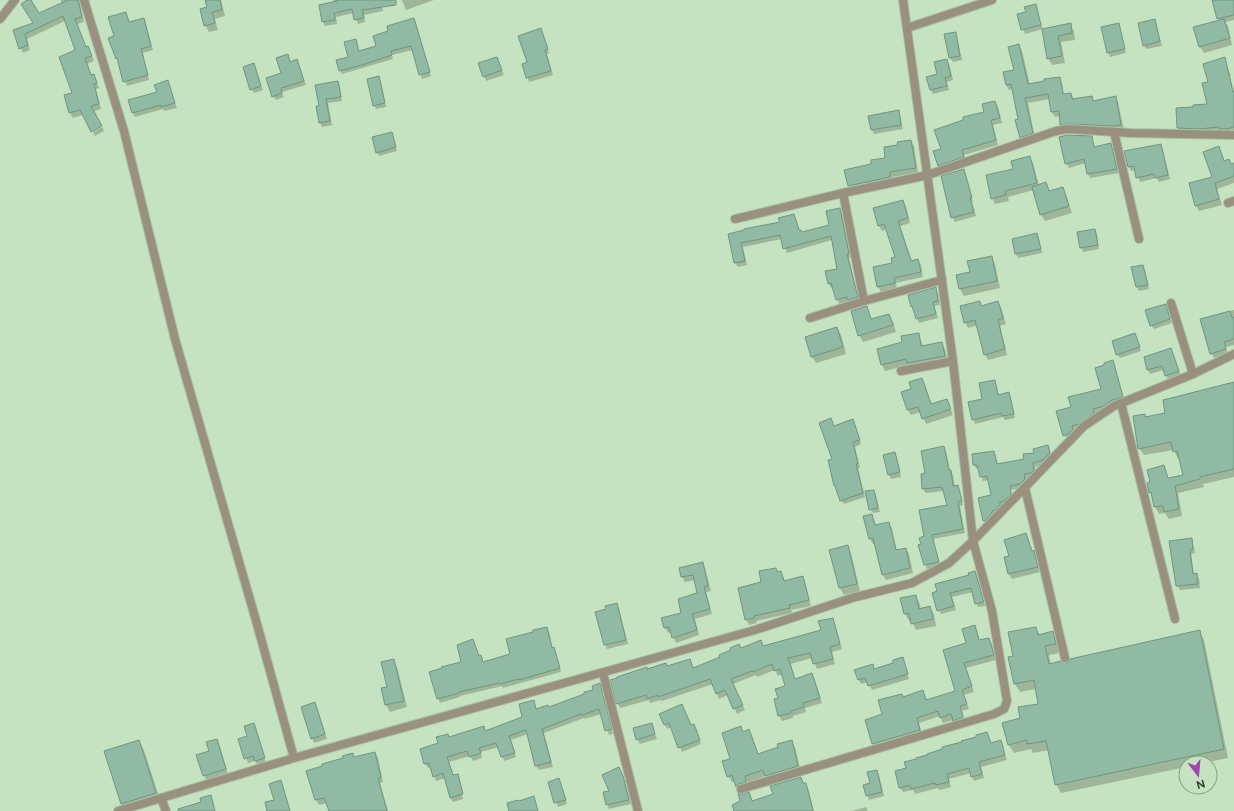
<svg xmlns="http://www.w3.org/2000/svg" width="1234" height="811" font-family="Figtree,sans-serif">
<rect width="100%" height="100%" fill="#c6e3c1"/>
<!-- shadow -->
<g fill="#0003">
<polygon points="29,0 39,15 61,4 61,0 84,0 80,3 84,22 77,24 86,48 90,52 94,61 87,64 92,76 94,75 99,88 96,89 101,109 73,118 70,113 65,96 73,93 77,51 65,21 27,39 30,50 23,53 14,31 34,24"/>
<polygon points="206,0 221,0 225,16 215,19 218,30 209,32 205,25 208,8"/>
<polygon points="333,0 381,0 383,11 364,15 365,22 358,24 354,13 336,17 337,24 325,26 323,22 334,3"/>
<polygon points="402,0 434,0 406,10"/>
<polygon points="1213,0 1234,0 1234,20 1225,22 1228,26 1232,45 1204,53 1200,47 1195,28 1219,21"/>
<polygon points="1035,6 1043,29 1025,34 1018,15 1027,13"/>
<polygon points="125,13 129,23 144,19 146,24 153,50 143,53 149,80 127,86 117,58 115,37"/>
<polygon points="414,20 416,24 431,76 422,79 413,50 392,55 393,59 342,74 340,70 349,58 355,40 359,52 377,46"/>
<polygon points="1154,20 1156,24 1162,46 1146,49 1144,45"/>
<polygon points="1118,24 1120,28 1126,53 1110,57 1108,52"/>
<polygon points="1070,25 1074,31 1075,40 1061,42 1065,63 1052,65 1048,58 1043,29"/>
<polygon points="540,29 549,53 547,54 553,75 529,82 527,77 528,63"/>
<polygon points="955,33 957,37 962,60 953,62 950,58 946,35"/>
<polygon points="1019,46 1022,51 1030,85 1059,78 1062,83 1064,94 1071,94 1074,99 1091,97 1094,102 1115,97 1118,102 1124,130 1064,129 1061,124 1060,116 1055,117 1052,112 1050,99 1028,103 1035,138 1024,142 1021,137 1013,89 1009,90 1006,85 1004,73 1015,71"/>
<polygon points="287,55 290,62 297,60 306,85 282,92 284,97 276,100 273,96"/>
<polygon points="497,58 504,75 486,81 484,76"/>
<polygon points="1224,59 1231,76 1230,77 1234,92 1234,132 1223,133 1222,131 1202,133 1180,132 1178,128 1177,109 1194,108 1208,105 1209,82"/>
<polygon points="946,60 949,64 953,80 947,82 949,90 933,94 931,90"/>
<polygon points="253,64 263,90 254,93 251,89"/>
<polygon points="378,77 381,82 386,107 376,109 374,105"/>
<polygon points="167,81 177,108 164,111 163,109 135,117 133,113 158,92"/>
<polygon points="338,82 340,86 342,101 328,103 332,125 322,127 320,122 320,107"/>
<polygon points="995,102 998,107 1002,123 993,125 998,145 964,155 966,162 942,170 939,165 942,149 985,113"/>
<polygon points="898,111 900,116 903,129 874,134 872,130"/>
<polygon points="102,127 104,131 95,136 93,132"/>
<polygon points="391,133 397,151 379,156 377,152"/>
<polygon points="1091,137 1095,148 1110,144 1113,149 1119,173 1090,178 1088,174 1086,163 1069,168 1066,163"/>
<polygon points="911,141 914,146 918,173 892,177 893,183 852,191 849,186 845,170 872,165 886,159 899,146"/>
<polygon points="1161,146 1163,150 1170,179 1159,182 1157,178 1140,182 1136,170 1131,171 1129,167"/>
<polygon points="1218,147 1225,161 1231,164 1234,164 1234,183 1217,189 1222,205 1199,211 1196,206 1213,177"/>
<polygon points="1029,157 1033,163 1039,186 1046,183 1050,192 1062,188 1066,195 1072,213 1045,221 1041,214 1034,190 1008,197 1009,201 995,204 992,198 1014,170"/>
<polygon points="963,170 973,202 972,202 976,216 955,222 952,217"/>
<polygon points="903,201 906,206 910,223 900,226 912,261 918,260 921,265 923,277 896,283 897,288 881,292 878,287 896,258 887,229 882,231 879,226"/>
<polygon points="840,209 842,213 851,258 849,258 859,302 851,304 849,301 839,304 833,287 831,288 829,284 838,270 832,240 787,253 782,239 743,247 747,265 738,267 735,263 729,235 781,222 794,215 800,231 802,233 830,226"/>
<polygon points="1095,230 1097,234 1099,249 1083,252 1081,247"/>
<polygon points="1037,235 1039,239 1042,253 1018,258 1016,254 1013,240"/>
<polygon points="991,257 995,264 1000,288 964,296 960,289 957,276 971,273"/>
<polygon points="1143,266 1145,270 1149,289 1139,291 1137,287"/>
<polygon points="935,289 938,293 940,305 934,306 938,318 919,323 912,306 909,296"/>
<polygon points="979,302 982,307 998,302 1001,307 1006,324 1000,326 1007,355 988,360 985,354 978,325 968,328 965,322"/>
<polygon points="1165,305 1172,323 1154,329 1151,325"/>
<polygon points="866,307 872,320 889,315 893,322 896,332 863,342 859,335"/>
<polygon points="1234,310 1234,345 1226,347 1228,354 1214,358 1211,353 1201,319"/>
<polygon points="837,328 841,335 846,354 816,363 812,357"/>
<polygon points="918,334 921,340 923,347 942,343 945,349 948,361 911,369 909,365 885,371 882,365 878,349 904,343"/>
<polygon points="1137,338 1141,351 1120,358 1117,354"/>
<polygon points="1171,349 1181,376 1168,380 1164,370 1150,374 1148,370"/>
<polygon points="1113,362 1115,366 1124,401 1106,410 1095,414 1096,417 1081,428 1073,430 1075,434 1067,439 1064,435 1072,407 1102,389"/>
<polygon points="922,379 925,385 932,405 947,400 953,415 926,424 921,412 911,415 908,410 912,390"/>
<polygon points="994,382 997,386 999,396 1009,394 1011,398 1015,418 1005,420 1003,417 975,424 973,419"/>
<polygon points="1234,383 1234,477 1203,484 1204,487 1178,493 1182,516 1169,519 1165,513 1159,514 1155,507 1153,497 1150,492 1152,483 1163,466 1169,479 1184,476 1180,458 1178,459 1174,450 1144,455 1139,448 1144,415 1146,418 1167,414"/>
<polygon points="855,425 861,444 855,447 860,468 858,468 865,497 844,504 841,500 834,460 834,427"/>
<polygon points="1048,446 1052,458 1046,464 1035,467 1036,474 1033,477 1026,478 1027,484 1023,488 1011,490 1013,498 986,524 983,520 992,496 989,480 983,481 979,469 977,469 974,465 973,455 994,452 996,456 998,465 1025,460"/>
<polygon points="944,447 946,451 950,471 953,475 955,487 957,487 960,491 963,505 960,506 965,533 933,539 940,566 927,569 919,546 922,545 925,537 948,506 944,491 926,493 923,489 927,474"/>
<polygon points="895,453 897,458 901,477 891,479 889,475"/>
<polygon points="873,491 876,495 880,512 873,513 870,509"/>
<polygon points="872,515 876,526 888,523 892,528 897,551 906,549 909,554 913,573 886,580 883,575 875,544 873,544 870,539 865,517"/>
<polygon points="1026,534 1032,551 1037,557 1040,572 1012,579 1009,574 1010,557"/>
<polygon points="1191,539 1193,543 1195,553 1191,554 1194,575 1196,574 1199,579 1200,588 1180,590 1177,585"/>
<polygon points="847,546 851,553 860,591 844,595 840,588 831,550"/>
<polygon points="702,563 705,568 711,591 706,592 712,614 695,619 699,635 676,643 671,632 668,633 665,628 662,619 683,614 698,594 695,580 685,582 682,577 680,568"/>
<polygon points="775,569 778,573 781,572 785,581 802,577 805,582 811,606 791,610 792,613 756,621 757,623 749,625 746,619 762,583"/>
<polygon points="975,572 977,576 985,606 978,607 973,592 952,597 956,610 941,614 933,593 970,576"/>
<polygon points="915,596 919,602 921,609 930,607 934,614 936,626 916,630 911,620 909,621 905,614 901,599"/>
<polygon points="616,604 619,609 628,644 607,649 605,644 607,610"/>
<polygon points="832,619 835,624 842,649 832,652 835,664 817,669 812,658 791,664 795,680 812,674 815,680 822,703 805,708 806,712 793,716 793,718 782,721 779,716 775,700 779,699 787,687 783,674 778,676 775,670 757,677 756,675 733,684 745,710 737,714 728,695 719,699 713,684 662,701 661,700 650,703 649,700 620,708 617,703 647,670 668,667 690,660 694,669 760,641 764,647 822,630"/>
<polygon points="975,626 980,641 989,639 992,644 996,660 966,668 974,692 964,695 969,709 962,711 965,723 956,725 953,720 943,723 940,716 919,723 922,735 876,749 873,744 866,720 883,715 903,698 923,691 927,700 956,691 967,644"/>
<polygon points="547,628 549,632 553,649 556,653 561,672 503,688 502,686 460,696 460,697 440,703 438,698 463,662 473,640 479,657 480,656 483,663 511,655"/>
<polygon points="1036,628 1040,635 1053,632 1058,641 1060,653 1049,655 1051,664 1066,664 1199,631 1204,640 1228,758 1204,763 1186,763 1186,767 1061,793 1056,784 1049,750 1033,753 1031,749 1014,753 1009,745 1021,719 1040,704 1036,689 1020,692 1015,684 1014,657"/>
<polygon points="902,658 909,679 872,690 868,682 861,684 859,680 856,671 872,665 875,670 895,664"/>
<polygon points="393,660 397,667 407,707 390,712 386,705 382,689 388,687"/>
<polygon points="599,684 602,689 613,734 609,735 601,714 585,719 584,718 544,733 553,767 539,770 536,766 528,734 511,740 516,757 504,761 499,747 481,752 482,758 473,761 470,756 449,762 454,776 457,775 459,779 458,779 463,799 453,802 450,797 445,778 436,781 431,767 428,768 425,764 439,744 449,738 484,728 486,732 524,718 533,701 537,710 548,708 594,690"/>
<polygon points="315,704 327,739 314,743 312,738"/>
<polygon points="682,705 691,726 696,730 701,744 682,752 671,727 667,729 665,725"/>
<polygon points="254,724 266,763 258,765 255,761 248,763 239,740 248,737"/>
<polygon points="651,724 657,739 640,744 637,739"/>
<polygon points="741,727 743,732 749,731 752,737 759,755 779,748 791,741 795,747 801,772 769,782 766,776 747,783 749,788 740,793 735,782 732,782 728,776"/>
<polygon points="987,733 991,744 1000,741 1007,760 981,767 983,773 972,775 971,773 949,779 951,787 940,790 938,788 915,794 913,790 903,792 900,788 907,769"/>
<polygon points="217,740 219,744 228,774 206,780 198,756 210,752"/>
<polygon points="139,741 144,750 161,803 133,811 126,811 122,804 105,752"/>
<polygon points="375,753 378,758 383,782 380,783 388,811 330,811 327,803 319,805 316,800 307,772 354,758"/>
<polygon points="876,771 879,775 884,796 869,800 867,795"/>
<polygon points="621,772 625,781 631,804 609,809 607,804"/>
<polygon points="983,774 984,778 974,781 972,777"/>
<polygon points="801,778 804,784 805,784 808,788 814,811 736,811 749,793 753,801 774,795"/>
<polygon points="559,780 567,804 558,807 549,783"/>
<polygon points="281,781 290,811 268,811 275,801"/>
<polygon points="866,807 868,811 852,811"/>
</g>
<!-- building -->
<g fill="#91baa4" stroke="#6e9680">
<polygon points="27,0 31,0 39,13 68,0 78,0 82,17 75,19 86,47 88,46 92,56 85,58 91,75 94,74 97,83 94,84 99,104 91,106 102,126 91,132 80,110 69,113 64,95 72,93 59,57 75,50 63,16 25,34 28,45 19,49 13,30 33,23 21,4"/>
<polygon points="205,0 220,0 222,10 212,12 215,23 204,26 200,9 207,7"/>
<polygon points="336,0 396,0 396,5 362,10 364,18 354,20 352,9 334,13 335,20 322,22 319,5 337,1"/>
<polygon points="1212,0 1234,0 1234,15 1217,19"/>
<polygon points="1036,4 1041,25 1021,30 1017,14 1026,12 1024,7"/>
<polygon points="126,12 129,22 144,18 151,46 141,49 148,75 123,82 117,58 116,59 108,38 114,36 108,17"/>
<polygon points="414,18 430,72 419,75 411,46 391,51 392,55 362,65 339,71 336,60 348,57 344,42 356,39 359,51 376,46 373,36 388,31 387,26"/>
<polygon points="1155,19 1160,41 1143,46 1138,23"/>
<polygon points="1224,19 1230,38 1199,47 1193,27"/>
<polygon points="1071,23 1072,33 1058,36 1062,56 1047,59 1042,29"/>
<polygon points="1119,23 1125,49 1107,53 1101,27"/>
<polygon points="541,28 548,49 545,50 551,71 526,78 522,64 527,62 518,36"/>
<polygon points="956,32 960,56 949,58 944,34"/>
<polygon points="1019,44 1028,84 1044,81 1044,79 1060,77 1063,94 1071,93 1072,99 1092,96 1093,101 1116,96 1121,125 1113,126 1068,124 1060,125 1059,111 1051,112 1048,94 1025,98 1033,133 1020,138 1015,120 1018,119 1011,84 1006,85 1003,72 1014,70 1008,47"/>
<polygon points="288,54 290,62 297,59 304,81 281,88 282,93 272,97 266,78 281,73 276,58"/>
<polygon points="497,57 502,70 483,77 478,63"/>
<polygon points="1225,57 1233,92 1234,91 1234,127 1227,129 1220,129 1219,127 1199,129 1177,128 1176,108 1193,107 1193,105 1207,104 1202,83 1208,82 1203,64"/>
<polygon points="947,59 951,76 945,78 947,86 930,90 926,77 937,74 934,62"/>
<polygon points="254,63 261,86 250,90 243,67"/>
<polygon points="379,76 385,103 373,106 367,79"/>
<polygon points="168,80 175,103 161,107 161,105 132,113 128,100 157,92 154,85"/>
<polygon points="338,81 341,97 326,99 330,121 319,123 316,106 319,106 315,85"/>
<polygon points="995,101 1000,118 991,120 996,140 962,150 964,157 938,166 933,151 941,149 934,130 963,120 963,117 984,112 982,104"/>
<polygon points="899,110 901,125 871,130 868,116"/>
<polygon points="392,132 396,147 376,153 372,137"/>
<polygon points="1068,135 1092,136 1094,147 1111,143 1117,169 1087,174 1084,159 1065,164 1059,137"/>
<polygon points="911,140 916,168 890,172 890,177 848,186 844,170 871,164 871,160 885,158 884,147 898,145 897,142"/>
<polygon points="1161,144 1168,175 1155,178 1154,174 1136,178 1134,166 1128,167 1124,151"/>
<polygon points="1219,146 1224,161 1229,159 1231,164 1234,163 1234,176 1215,183 1219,199 1195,206 1189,183 1212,177 1203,152"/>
<polygon points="1030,156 1037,183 1005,191 1006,195 991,199 986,175 1013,169 1011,161"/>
<polygon points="964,169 972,198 970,198 974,212 951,218 941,176"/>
<polygon points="1046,182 1049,191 1063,187 1069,206 1040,215 1032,187"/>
<polygon points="903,200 908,218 898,221 911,261 918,259 921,272 894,278 895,283 877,287 873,267 892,263 891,258 895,257 884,224 878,226 873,208"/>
<polygon points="840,208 849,254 847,254 858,297 848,300 847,297 836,300 831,283 828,284 825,271 837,269 831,236 783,249 780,235 741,243 745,261 734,263 728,234 744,230 744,229 780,222 778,218 794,214 799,230 801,230 802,232 829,225 826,211"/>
<polygon points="1095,229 1098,245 1080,248 1077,232"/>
<polygon points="1037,233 1041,249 1015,254 1012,239"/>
<polygon points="992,256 997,281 959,289 956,275 970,272 967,261"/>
<polygon points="1143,265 1148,285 1136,287 1131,267"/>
<polygon points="936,287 938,301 933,302 936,314 916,319 912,306 911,307 908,295"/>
<polygon points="980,301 981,306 998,301 1003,318 998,320 1005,349 984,355 975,320 964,323 960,306"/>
<polygon points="1166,304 1170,319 1150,326 1145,310"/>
<polygon points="867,306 871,319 889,314 893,325 858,336 851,311"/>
<polygon points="1230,311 1232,318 1234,317 1234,339 1224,342 1226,349 1210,354 1200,319"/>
<polygon points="837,327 843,347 811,357 805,337"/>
<polygon points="919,333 921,346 942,342 945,356 907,363 906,359 881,365 877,349 902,342 901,336"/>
<polygon points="1135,333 1140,347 1116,355 1112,341"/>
<polygon points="1171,348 1179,371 1165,376 1162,366 1147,370 1144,357"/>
<polygon points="1113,360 1123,397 1112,400 1104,406 1093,409 1094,413 1079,424 1072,426 1073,430 1068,434 1063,436 1056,411 1071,407 1068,397 1101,389 1095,368 1104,365 1104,363"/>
<polygon points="922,378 931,404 947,399 951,409 922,419 918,407 907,410 901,392 911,389 909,382"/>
<polygon points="995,380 998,395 1009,392 1014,414 1002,416 1001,413 972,420 968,402 982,399 979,383"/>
<polygon points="1234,382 1234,469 1200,477 1200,479 1175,486 1179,509 1164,512 1163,506 1154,507 1151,492 1149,493 1147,483 1150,482 1147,470 1164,465 1168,478 1183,475 1177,451 1173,452 1171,442 1138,449 1133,416 1145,414 1145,417 1165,413 1163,400"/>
<polygon points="831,418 834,426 853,419 860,440 853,442 858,464 856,464 863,493 840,501 835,486 834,486 828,460 832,459 819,423"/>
<polygon points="1048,445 1050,453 1043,460 1033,463 1034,470 1031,473 1024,474 1025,479 1020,484 1010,486 1011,494 1003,502 1000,502 1000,505 995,510 992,511 992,513 986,520 983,521 978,498 991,495 987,476 980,477 977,465 973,465 972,454 994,451 997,464 1024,459 1023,454 1034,453 1033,449"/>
<polygon points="944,446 949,470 951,470 953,486 958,485 962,501 958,502 963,529 932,535 939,562 924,565 918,545 921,544 919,538 924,536 919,510 947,505 942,487 922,489 921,474 925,473 921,451"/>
<polygon points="895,452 900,472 888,475 883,455"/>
<polygon points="874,490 878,508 869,510 865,491"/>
<polygon points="872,514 875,525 889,522 896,550 906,548 910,568 882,575 873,538 869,539 863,516"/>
<polygon points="1026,533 1032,551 1034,550 1038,567 1008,574 1004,557 1009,556 1004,540"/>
<polygon points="1192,538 1193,549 1190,550 1193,574 1197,573 1198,584 1176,586 1169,541"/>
<polygon points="848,545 857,584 839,588 829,550"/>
<polygon points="703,562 708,586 704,587 710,609 692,614 697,630 672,638 669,627 664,628 661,618 681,613 678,599 697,593 693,575 681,577 679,568"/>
<polygon points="776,568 777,572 781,571 784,581 803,576 809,600 789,605 790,608 754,616 754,618 745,620 738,588 761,582 759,571"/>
<polygon points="975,571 984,602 975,604 971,588 950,593 954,606 937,611 932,593 937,591 935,584 969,575 968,573"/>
<polygon points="916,595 919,609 930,606 933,619 911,624 909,613 904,614 900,598"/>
<polygon points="617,603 626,640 604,645 595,612 606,609 605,606"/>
<polygon points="833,618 840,644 830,647 833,659 813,664 810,653 788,658 795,679 812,673 820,698 803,703 804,707 791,711 791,713 778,716 774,699 778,698 775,689 785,686 780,669 774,671 772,664 753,672 752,671 731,679 743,705 733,709 725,690 716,694 710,679 658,697 658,695 647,699 646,695 616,704 610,680 617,678 617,677 647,667 647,669 666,663 667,666 690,659 693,668 720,657 719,655 731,650 730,648 739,644 741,648 761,640 763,646 821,630 818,621"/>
<polygon points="975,625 979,640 989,638 994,655 964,663 972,686 962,690 967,704 960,706 963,717 953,721 951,714 940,718 938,711 917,718 920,730 872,744 865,720 882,714 878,700 902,694 903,697 923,690 926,700 955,691 943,650 966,643 962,629"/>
<polygon points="547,627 552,648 554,647 560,668 519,680 519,679 500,684 499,683 459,692 459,693 437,699 429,672 442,668 441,667 461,662 457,645 473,639 479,656 481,655 483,662 510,654 506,639 533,632 533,630"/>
<polygon points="1036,627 1038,635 1053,631 1056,644 1045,646 1049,664 1061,661 1066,663 1069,662 1070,659 1200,630 1224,749 1055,785 1046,741 1027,744 1027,740 1008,745 1002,723 1020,718 1018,707 1038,704 1034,680 1014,684 1008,657 1013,656 1008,632"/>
<polygon points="903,657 908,674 868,686 865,678 858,680 854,670 873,664 874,669 893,663 893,660"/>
<polygon points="394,659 404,701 385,705 381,688 387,687 381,662"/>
<polygon points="600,683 612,729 605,731 599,709 582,715 581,714 542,729 551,762 535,766 526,730 509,736 515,753 501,757 496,743 479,748 481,753 469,757 467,751 447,757 453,775 458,774 463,794 450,798 443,773 433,777 429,763 424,764 420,749 438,743 436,737 448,734 449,737 484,726 485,731 522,717 519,704 534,700 536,709 548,705 549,707 584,694 584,692 593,690 592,686"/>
<polygon points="315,702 325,734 311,739 301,707"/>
<polygon points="682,704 691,725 694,724 700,740 678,748 669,723 664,725 659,714"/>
<polygon points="254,723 265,758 255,761 253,756 244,759 238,739 247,736 244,726"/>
<polygon points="652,723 655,734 636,740 633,728"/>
<polygon points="741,726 743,732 749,729 758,754 778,747 777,744 792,740 798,766 765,776 763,770 745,776 746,782 739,784 736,787 732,775 727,777 722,761 730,759 722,733"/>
<polygon points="987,732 991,743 1001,740 1005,755 979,762 982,774 971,777 969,768 947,774 949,782 936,785 935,783 911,789 910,785 899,788 895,771 906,768 904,762 916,759 916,758 927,755 927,754 942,749 942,747 962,742 961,741 976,737 976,735"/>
<polygon points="217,739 226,769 203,776 196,755 209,751 206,742"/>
<polygon points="139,740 156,793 121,804 104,751"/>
<polygon points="375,752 381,777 378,778 387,811 329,811 324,798 315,800 306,771 322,766 322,764 343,758 342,756 353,753 354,757"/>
<polygon points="619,767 623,776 629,800 606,805 603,792 609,791 602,775"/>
<polygon points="877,770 882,792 866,796 863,785 870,783 867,772"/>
<polygon points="801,777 803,783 806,783 813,811 734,811 732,805 740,801 738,793 742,794 749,792 752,801 773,794 770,786"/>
<polygon points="559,778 566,800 554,803 548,782"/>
<polygon points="281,780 290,811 267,811 265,802 274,800 269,784"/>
<polygon points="211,795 215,811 178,811 178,809 201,802 200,798"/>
<polygon points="534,796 538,811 509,811 507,803 518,800 519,801"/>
</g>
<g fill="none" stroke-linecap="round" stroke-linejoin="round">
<!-- minor casing -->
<g stroke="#a8c1a4" stroke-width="10">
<g id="minor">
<polyline points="84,0 124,131 175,339 257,624 294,758"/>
<polyline points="907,28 992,0"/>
<polyline points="1114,132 1139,239"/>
<polyline points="843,193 864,301"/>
<polyline points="1228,203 1234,201"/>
<polyline points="735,219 843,193 928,175 1056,131 1068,129 1131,133 1234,135"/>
<polyline points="1171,303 1193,374"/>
<polyline points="810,318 864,301 942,280"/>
<polyline points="901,371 953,361"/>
<polyline points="1121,403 1175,619"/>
<polyline points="1025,488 1065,658"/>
<polyline points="603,673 638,811"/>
<polyline points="741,789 994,714 1004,709 1007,701 992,611 973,541 953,361 903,0"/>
<polyline points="161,798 166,811"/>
<polyline points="118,811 294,758 755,630 852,598 912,583 949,563 973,541 1084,426 1114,406 1193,374 1234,354"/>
</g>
</g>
<!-- tertiary casing -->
<g stroke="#a8c1a4" stroke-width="10">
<polyline id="tertiary" points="0,19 15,0"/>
</g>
<!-- minor -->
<use href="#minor" stroke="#999080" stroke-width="8"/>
<!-- tertiary -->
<use href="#tertiary" stroke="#999080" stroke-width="8"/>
</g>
<!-- north arrow -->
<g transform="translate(1198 775) rotate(164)"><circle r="19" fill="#c6e3c1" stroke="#8aa086"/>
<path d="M0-3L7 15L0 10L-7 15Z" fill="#a046b1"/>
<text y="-6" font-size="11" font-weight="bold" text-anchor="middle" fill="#303b2e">N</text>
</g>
</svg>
